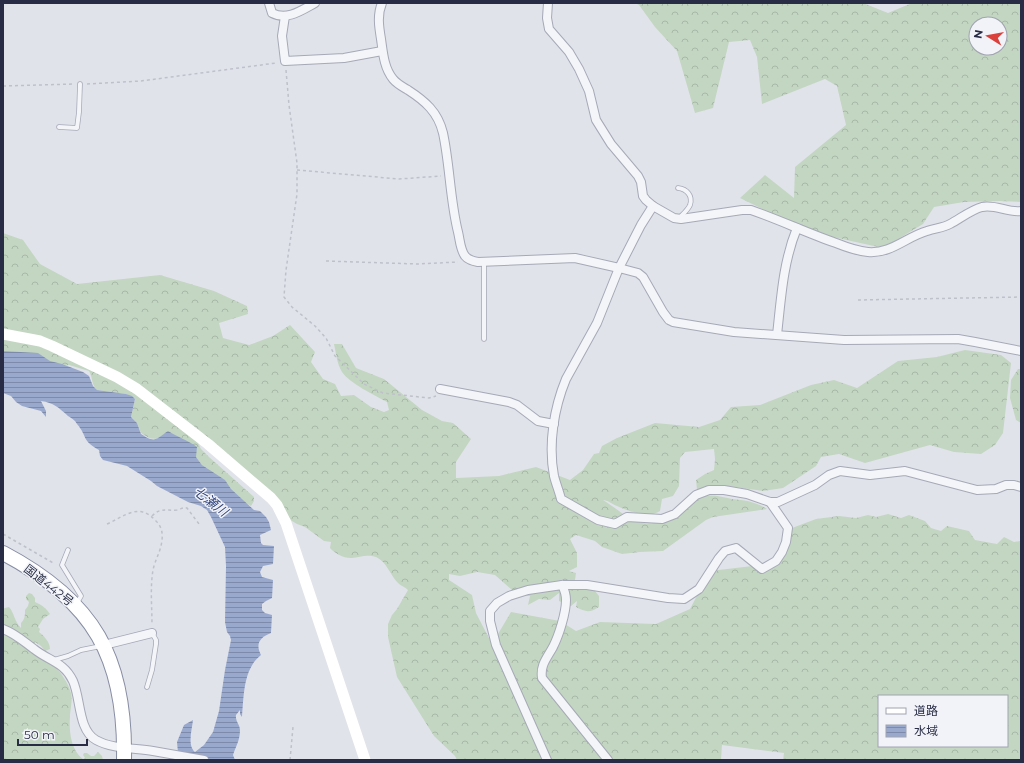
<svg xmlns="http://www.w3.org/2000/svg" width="1024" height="763" font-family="Montserrat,'Noto Sans JP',sans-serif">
<defs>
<pattern id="forest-crowns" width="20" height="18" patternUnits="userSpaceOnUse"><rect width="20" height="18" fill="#c3d6c2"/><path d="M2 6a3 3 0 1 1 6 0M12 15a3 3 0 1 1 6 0" fill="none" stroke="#a8b8a8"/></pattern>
<pattern id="water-rules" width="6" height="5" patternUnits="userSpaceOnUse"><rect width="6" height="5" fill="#99a9ce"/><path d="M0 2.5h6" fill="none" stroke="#7d8aa9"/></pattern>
</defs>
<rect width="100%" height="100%" fill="#e1e3eb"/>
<!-- forest -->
<g fill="url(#forest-crowns)" fill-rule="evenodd">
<path d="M635,3H863L888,13L912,3H1021V202L999,201L964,202L934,207L923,224L883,248L810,232L740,198L765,175L794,198L795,167L846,125L837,86L825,79L762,104L757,57L750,40L729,42L713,108L695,113L677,51L655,27L639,5ZM976,24H1000V48H976Z"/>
<path d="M3,233L23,240L40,264L77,284L160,275L214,291L247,306L248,314L219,323L223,338L249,345L273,336L290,325L315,352L311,362L323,379L335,384L341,396L354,395L371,407L384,412L389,410L387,402C376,396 349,383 342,372C337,364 336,353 334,344H342L356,368L384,379L422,410L442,421L453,423L471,439L456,462V478L499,476L536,467L570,480L583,470L594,454L599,453L602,446L617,438L655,423L699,427L720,420L731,407L760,405L811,385L834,380L857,388L898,361L937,357L965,350L1001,355L1011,363L1003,433L995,445L981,454L954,452L930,445L865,463L839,454L821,457L816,466L783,488L763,491L728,486L709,487L697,490L696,480L705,474L714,470L715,459L714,449L685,452L680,458L679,486L673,496L662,499L660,511C649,519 628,511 617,506C612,504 607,500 603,500C615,507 628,520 642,523C646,524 651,523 655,523C680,521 680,507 699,498C710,493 721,497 732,499C745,500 756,502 767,509L713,517L706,520L663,551L640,552L622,554L602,547L595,541L576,535L570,539L577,553V567L569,571L576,573L575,580L591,586L599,596V607C590,613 585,612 576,607L577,601L571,606L559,601V593L550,600L539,599L528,605L530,596H516L511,589L495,575L477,572L460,576L449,574V580L472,595L476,613L492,644L511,612L560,621L576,631L600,622L656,624L690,609L710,571L761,565L782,555L792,528L816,519L839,516L856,518L868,515L876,517L888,514L901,518L909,515L925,521L931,528L941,531L947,526L969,531L975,540L997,544L1004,537L1014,542L1020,541L1021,539V760H783L784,753L722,745L721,760H457L455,756L434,736L397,677L388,637V624L392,615L397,609L408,590C405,587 401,586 398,583C390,575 387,562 376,557C367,554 360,557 352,558C345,559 334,553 330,548L331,542L324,541L305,527L297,524L292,521L285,514L206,446L198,443L201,449L209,457L254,497V501L251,506L234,496L208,469L202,465L196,457V451C187,443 177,433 164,434C157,442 149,439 141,433L137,423L131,417L135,399L126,394L97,390C91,384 93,378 89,371L69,365L55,367L3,353ZM879,696H1007V746H879Z"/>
<polygon points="1018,369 1021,369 1021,423 1016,420 1010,398 1011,380"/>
<path d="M29,593L32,594L35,598V602C42,605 46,608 50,614L43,619L38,627L40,629L39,632C44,636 50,642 50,649L45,651L41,646L35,642L34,644C46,657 66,674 71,693C73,700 70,709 70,717C69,732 71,750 83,759L85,758L83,755L84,753H87L91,756H94L98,752L102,756L103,760H3V609L5,608L9,607C14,612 14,621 21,628V623C25,619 25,615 25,610L28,606L29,602L26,599V596Z"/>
</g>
<!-- water -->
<path fill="url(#water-rules)" d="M3,351L38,353L50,361L62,364L83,372L89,376L93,386L97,390L126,394L132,396L135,399L131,417L137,423L141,434C155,443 155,440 168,431C177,437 188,440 197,447L196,457L202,465L225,480L231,489L254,510L260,511L266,517L269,522L271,530L260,535L261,543L263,545L274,546L273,564L263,566L260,572L262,577L273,580L272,598L266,601L262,604V610L265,613L272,615L271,633C260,637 255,644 261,655C243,669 244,696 242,717L240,714V710L236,715C235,721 240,725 240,730C240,740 236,746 233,755L235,760H173L178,753L177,742L184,725L193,720C192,730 187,745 195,752L204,745L213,732L219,711L225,670L231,640L230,636L227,632L225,622L226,566L225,547L211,517L207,510L201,506L188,502L157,486L151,481L127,466L103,460L100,456L99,450C81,440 88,437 77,424C75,420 71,418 68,416C58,407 54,403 41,401L46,411V417L41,411L22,406L16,402L11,396L3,393Z"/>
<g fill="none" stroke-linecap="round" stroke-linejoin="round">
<!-- lane casing -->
<g stroke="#a6a9b6" stroke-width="5.5">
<g id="lane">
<polyline points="59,127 77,128 79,112 80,84"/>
<path d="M678,188C687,189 693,196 690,205C688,210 683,214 679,218"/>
<polyline points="484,262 484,339"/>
<polyline points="68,550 62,565 81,596 77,603"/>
<polyline points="54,660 68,656 81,650 101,646"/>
<polyline points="147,687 152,670 156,644 156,640 152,633"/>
</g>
</g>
<!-- street casing -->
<g stroke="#a6a9b6" stroke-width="10">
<g id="street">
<path d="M269,3L272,13C287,21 302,10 315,3"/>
<path d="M382,3C377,15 379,27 381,39C383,53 384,68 393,79C397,84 403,87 408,90C425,101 438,112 443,133C450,166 450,200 458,232C460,240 460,249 465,256C468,260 473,261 478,262L575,258L619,268L638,273L643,277L663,312L669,320L673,322L734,332L844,340L958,339L975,342L1021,351"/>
<path d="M548,3L547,18L549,29L569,52L579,69L589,91L596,120L611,144L638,176L641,182L643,196L646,200L653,206L674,218L681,219L742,210H751C780,220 807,233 836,243C846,247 857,251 868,252C891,254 906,237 927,231C935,228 943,228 950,224C961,218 971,210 982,207C996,204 1008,213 1021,211"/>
<polyline points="285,16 282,36 285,61 344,58 382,51"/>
<path d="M653,206L641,225L619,268L597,323L566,379C554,408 548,444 554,476C556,484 559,491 561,499L598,520L615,524L627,517L662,519L675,514L696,495L709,490H724L747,494L770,502H778L815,485L829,475L840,471L870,475L905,471L977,490L996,489L1006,485H1014L1021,487"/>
<path d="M777,335C781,299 783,262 797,228"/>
<polyline points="440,389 509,402 517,405 538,421 554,424"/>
<path d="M562,585C564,589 566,595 566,600C566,613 559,635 553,647C547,658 540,665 542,678L608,760"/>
<path d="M3,629C16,634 23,641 34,649C49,661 64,662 73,681C81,699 78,730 96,740C112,749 135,748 153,751C170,754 187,757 204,760"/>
<polyline points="104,645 152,633"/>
<polyline points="547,760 496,645 490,621 490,611 497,603 509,596 528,590 562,585 587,585 668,598 684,599 699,589 719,558 725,551 736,548 762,569 776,561 782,552 786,542 788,528 770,502"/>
</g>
</g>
<!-- highway casing -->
<g stroke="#878da3" stroke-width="16">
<path id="highway" d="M3,553C94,601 126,658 124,760"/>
</g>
<!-- path -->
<g stroke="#bfc1ca" stroke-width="1.5" stroke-dasharray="3 3" stroke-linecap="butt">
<polyline points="286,70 289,105 297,163 297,194 286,270 284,297 292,307 315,326 326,338 335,356 364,384 383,393 429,398 436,396"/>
<polyline points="87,84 141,81 276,63"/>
<polyline points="3,86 74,84"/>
<polyline points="297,170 399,179 441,176"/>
<polyline points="326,261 417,264 458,262"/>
<polyline points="858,300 1021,297"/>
<path d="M152,516C161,507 166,511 177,510C182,509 182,507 187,508L199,524"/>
<path d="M107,524C125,516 139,502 156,521C161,526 163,532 162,540C161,551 155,560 153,570C150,588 152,607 152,625"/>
<polyline points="3,534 55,564"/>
<polyline points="290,760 293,727"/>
</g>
<!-- lane -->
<use href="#lane" stroke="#f4f5f9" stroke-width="4"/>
<!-- street -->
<use href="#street" stroke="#f4f5f9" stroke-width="8"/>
<!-- secondary -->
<polyline stroke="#fff" stroke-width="11" points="3,334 40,341 52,346 117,377 137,389 208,444 271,498 277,505 286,523 365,760"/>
<!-- highway -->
<use href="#highway" stroke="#fff" stroke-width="14"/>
</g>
<g text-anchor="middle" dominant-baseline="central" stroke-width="3" stroke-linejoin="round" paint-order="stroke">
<!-- street labels -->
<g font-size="12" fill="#282d45" stroke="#f1f3f8">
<text transform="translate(49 585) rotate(38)">国道442号</text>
</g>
<!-- water labels -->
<g font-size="13" font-style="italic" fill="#2e427d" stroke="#f1f3f8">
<text transform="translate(211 501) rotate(38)">七瀬川</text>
</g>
</g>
<!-- border -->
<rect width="1024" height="763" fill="none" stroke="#282d45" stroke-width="8"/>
<!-- legend -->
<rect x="878" y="695" width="130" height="52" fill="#f1f3f8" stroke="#a1a4b0"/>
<rect x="886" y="708" width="20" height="6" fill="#ffffff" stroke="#a1a4b0"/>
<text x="914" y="715" font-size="12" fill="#282d45">道路</text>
<rect x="886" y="725" width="20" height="12" fill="url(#water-rules)" stroke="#a1a4b0"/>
<text x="914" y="735" font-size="12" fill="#282d45">水域</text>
<!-- north arrow -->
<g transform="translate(988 36) rotate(281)"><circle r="19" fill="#f1f3f8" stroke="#a1a4b0"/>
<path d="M0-3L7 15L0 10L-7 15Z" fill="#db413c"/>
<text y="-6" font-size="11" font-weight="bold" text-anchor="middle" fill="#282d45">N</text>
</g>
<!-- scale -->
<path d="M18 739v6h69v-6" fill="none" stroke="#282d45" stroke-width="2"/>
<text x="24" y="739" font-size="12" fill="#282d45" stroke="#f1f3f8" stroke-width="3" paint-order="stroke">50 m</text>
</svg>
